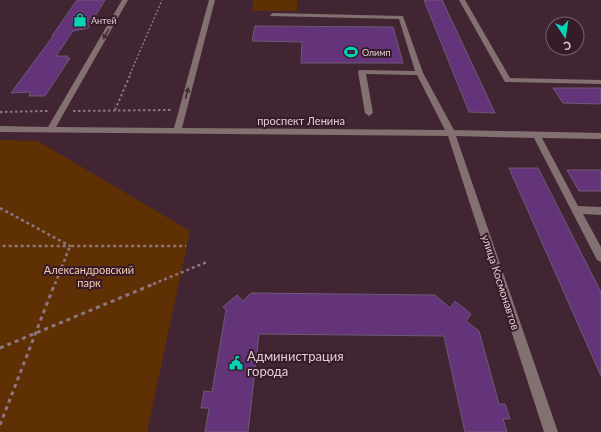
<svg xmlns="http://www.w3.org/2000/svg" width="601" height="432" font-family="Lato,sans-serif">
<rect width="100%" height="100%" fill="#412533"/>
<!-- green -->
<g fill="#5f3003">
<polygon points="253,0 297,0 297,11 252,11"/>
<polygon points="0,140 38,141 190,231 147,432 0,432"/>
</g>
<!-- building -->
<g fill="#64347b" stroke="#6c5a75">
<polygon points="77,0 105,0 88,28 73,31 56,56 68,56 66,58 70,58 45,96 29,96 31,92 11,93 54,35 52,36"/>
<polygon points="424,0 442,0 495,113 469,112"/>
<polygon points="255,26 393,27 403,63 301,63 302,42 252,41"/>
<polygon points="553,88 601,88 601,104 563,103"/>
<polygon points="509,168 538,168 601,292 601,376"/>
<polygon points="567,170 601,170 601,191 579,191"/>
<polygon points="251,293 435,295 450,308 455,301 471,314 466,321 479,331 499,404 505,404 510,419 503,419 507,432 465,432 444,336 259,334 248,432 205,432 209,408 201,408 204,391 212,392 226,310 223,307 237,295 243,301"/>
</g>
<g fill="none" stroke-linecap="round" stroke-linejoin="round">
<!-- path-far3 -->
<polyline stroke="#8d7581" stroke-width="1.5" stroke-dasharray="2 2" stroke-linecap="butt" points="130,74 162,0"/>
<!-- path-far2 -->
<g stroke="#8d7581" stroke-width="2" stroke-dasharray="2.5 2.5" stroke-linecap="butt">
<polyline points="115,110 131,73"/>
<polyline points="73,111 172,110"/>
<polyline points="0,112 48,111"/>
</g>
<!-- path-far1 -->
<g stroke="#8d7581" stroke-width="2.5" stroke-dasharray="3 3" stroke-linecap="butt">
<polyline points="0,208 70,246 0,246"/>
<polyline points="55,284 70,246 186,246"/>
<polyline points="153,284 207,262"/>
</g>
<!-- path -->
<g stroke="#8d7581" stroke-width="3" stroke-dasharray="4 4" stroke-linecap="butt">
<polyline points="0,348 156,283"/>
<polyline points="0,425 55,283"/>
</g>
<!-- minor -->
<g fill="#827170" fill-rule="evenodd">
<polygon points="122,0 128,0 56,127 174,128 209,0 215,0 182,128 445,130 417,75 366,74 373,113 369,116 365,113 358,72 359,70 415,71 399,19 271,16 270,15 273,13 403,16 423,73 454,130 601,133 601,139 542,138 578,206 601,207 601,215 583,214 601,247 601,262 597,260 534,138 456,136 558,432 544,432 448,136 0,132 0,126 48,127"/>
<polygon points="459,0 465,0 510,78 601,80 601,84 505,82"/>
</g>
</g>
<!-- one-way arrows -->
<defs><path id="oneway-solid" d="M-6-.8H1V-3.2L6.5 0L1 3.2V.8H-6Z"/></defs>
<g fill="#452c37">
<use href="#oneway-solid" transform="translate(106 34) rotate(120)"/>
<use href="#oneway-solid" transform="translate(187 93) rotate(-75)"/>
</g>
<!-- icons -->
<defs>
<g id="shop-bare" transform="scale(1.08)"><path d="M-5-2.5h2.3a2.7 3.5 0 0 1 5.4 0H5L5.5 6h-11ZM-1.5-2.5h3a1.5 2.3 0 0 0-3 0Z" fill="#02d5b6" stroke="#361b29" stroke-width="2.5" paint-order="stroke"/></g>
<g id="stadium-bare" transform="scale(1.08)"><path d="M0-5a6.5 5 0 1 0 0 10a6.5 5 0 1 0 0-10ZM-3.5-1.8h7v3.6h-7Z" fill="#02d5b6" stroke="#361b29" stroke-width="2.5" paint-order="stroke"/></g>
<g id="civic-bare" transform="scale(1.08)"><path d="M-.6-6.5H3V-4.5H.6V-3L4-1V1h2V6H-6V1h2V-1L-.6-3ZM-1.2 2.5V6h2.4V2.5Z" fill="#02d5b6" stroke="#361b29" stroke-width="2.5" paint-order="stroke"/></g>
</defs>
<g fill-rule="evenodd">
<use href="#shop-bare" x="80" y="20"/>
<use href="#stadium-bare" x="351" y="52"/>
<use href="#civic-bare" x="236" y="363"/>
</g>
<g text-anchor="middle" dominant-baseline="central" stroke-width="4" stroke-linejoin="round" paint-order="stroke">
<!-- far-poi labels -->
<g font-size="9" fill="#e0cdd6" stroke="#361b29" text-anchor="start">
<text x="91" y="20">Антей</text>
<text x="362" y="52">Олимп</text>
</g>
<!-- street labels -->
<g font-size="11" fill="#e0cdd6" stroke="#361b29">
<text x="301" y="120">проспект Ленина</text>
<text transform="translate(501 282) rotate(72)">улица Космонавтов</text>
</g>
<!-- park labels -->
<g font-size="11" fill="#f7cdb0" stroke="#361b29">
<text x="89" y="269">Александровский<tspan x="89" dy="13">парк</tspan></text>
</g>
<!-- near-poi labels -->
<g font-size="13" fill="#e0cdd6" stroke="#361b29" text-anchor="start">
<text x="247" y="356">Администрация<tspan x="247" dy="15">города</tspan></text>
</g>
</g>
<!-- north arrow -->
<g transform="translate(565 36) rotate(167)"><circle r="19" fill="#361b29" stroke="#7a626e"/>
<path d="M0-3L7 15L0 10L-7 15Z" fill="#02d5b6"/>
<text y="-6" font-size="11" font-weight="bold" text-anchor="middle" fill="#e0cdd6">С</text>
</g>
</svg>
